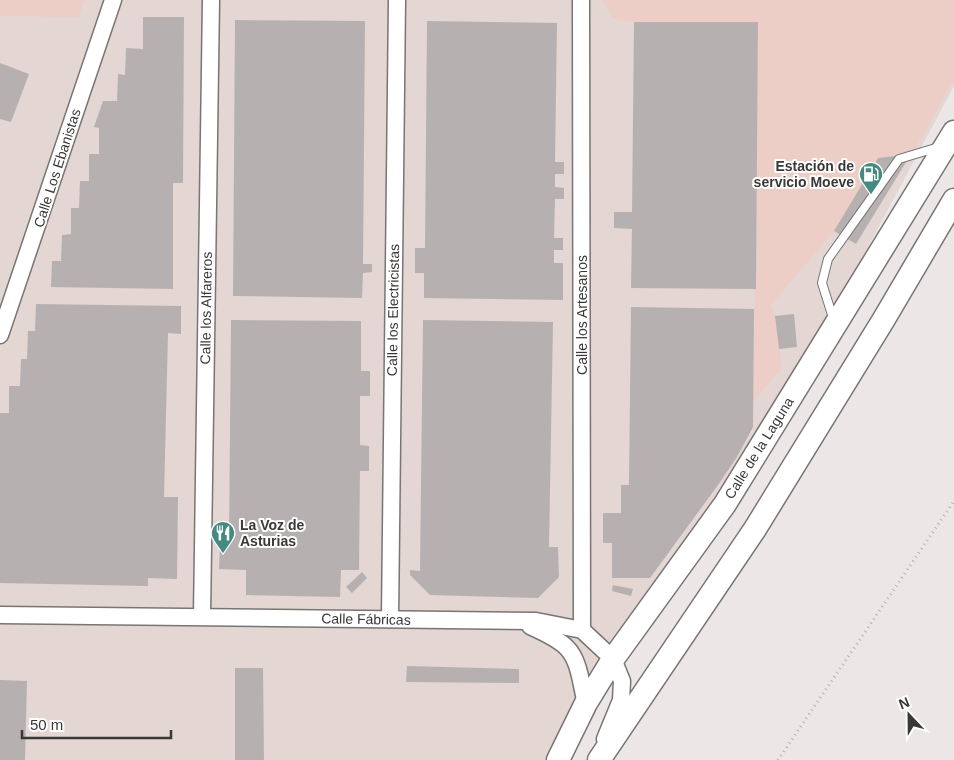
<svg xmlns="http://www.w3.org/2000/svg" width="954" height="760" font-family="Arial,sans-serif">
<rect width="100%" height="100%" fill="#ece7e6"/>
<!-- built -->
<polygon fill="#e3d6d3" points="0,0 954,0 954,86 771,428 547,760 0,760"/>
<!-- green -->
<g fill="#edcec7">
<polygon points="0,0 85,0 78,17 0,16"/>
<polygon points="602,0 954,0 954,80 915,149 882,158 834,231 771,305 775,316 782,368 753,402 758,23 634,22 613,18"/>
</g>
<!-- building -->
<g fill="#b6b1b0">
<polygon points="143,17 184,17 183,183 173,183 173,289 51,287 52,261 61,261 62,235 71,234 71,208 79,208 80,181 89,181 89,154 99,154 99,128 94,127 103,101 117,101 118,74 125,75 126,48 143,49"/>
<polygon points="235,20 365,21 363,264 372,264 372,272 363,273 362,298 233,296"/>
<polygon points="427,21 557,23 555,162 564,162 564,174 555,174 555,187 564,188 564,199 555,199 554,238 563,238 563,250 554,250 554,263 563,263 563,300 424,298 424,273 415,273 415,248 425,248"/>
<polygon points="634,22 758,22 756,289 631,288 632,229 614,228 614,212 632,212"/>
<polygon points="0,63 29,74 11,122 0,119"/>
<polygon points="911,154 856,244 834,231 878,158"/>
<polygon points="36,304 181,306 181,334 168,333 164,497 178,497 177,579 148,578 148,586 0,583 0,413 9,413 9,386 20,386 21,359 27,359 28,331 35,331"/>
<polygon points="631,307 754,309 753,427 737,457 718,485 650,578 612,578 612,543 603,543 603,513 621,513 621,485 629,485"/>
<polygon points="794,314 797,347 779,349 775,316"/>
<polygon points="231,320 361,321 361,371 370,371 370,396 360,396 360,445 369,446 369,471 360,471 359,570 341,570 340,597 246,595 246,570 219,569 220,544 229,544"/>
<polygon points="423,320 553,322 549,547 558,547 559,577 538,598 430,595 410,575 410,570 420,571"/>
<polygon points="362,572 367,578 352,593 346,587"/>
<polygon points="613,585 633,589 631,596 612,591"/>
<polygon points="407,666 519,669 519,683 406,682"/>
<polygon points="235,668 263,668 264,760 235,760"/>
<polygon points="0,680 27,681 25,760 0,760"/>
</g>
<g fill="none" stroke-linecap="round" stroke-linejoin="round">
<!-- lane casing -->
<g stroke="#787574" stroke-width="10">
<polyline id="lane" points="834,321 822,283 828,259 899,159 939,147"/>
</g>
<!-- street casing -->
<g stroke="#787574" stroke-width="19">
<g id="street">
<polyline points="581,0 582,630"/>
<polyline points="0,335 113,0"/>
<polyline points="0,615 536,621 582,630 613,659 622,681 621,700 605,739"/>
<polyline points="202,616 211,0"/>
<polyline points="390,619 397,0"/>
<path d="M530,626C541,631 559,639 567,648C580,661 581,686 586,703"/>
</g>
</g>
<!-- secondary casing -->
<g stroke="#787574" stroke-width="25">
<g id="secondary">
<polyline points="558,760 586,703 613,659 725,504 954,132"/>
<polyline points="599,760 755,529 884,319 954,200"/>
</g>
</g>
<!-- path -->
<polyline stroke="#b6b2b1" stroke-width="3" stroke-dasharray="1 4" stroke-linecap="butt" points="778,760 954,501"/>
<!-- lane -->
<use href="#lane" stroke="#fff" stroke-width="8"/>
<!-- street -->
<use href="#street" stroke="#fff" stroke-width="16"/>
<!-- secondary -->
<use href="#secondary" stroke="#fff" stroke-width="22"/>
</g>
<!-- icons -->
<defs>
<g id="fuel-pin" transform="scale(1.25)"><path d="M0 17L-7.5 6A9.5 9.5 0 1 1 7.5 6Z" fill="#458a80" stroke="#fff"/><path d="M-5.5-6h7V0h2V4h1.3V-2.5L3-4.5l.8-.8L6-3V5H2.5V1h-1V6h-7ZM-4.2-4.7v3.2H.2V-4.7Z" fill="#fff"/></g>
<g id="restaurant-pin" transform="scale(1.25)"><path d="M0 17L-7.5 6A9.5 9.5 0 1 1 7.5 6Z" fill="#458a80" stroke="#fff"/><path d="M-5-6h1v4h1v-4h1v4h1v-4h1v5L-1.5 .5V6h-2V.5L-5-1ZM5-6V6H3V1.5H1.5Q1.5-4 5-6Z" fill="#fff"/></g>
</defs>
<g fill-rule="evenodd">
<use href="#fuel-pin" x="871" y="174"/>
<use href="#restaurant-pin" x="223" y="533"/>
</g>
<g text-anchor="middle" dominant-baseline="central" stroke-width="4" stroke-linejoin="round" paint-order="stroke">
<!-- poi labels -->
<g font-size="14" font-weight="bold" fill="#393837" stroke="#fff" text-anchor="end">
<text x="854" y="166">Estación de<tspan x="854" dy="16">servicio Moeve</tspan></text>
<text x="240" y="525" text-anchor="start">La Voz de<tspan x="240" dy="16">Asturias</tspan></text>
</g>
<!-- street labels -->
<g font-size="14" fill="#393837" stroke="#fff">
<text transform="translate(57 168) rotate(-72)">Calle Los Ebanistas</text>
<text transform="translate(206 308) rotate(-89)">Calle los Alfareros</text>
<text transform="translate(393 310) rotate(-89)">Calle los Electricistas</text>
<text transform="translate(582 315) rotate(-90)">Calle los Artesanos</text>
<text transform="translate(759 448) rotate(-58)">Calle de la Laguna</text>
<text transform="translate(366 619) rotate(1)">Calle Fábricas</text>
</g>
</g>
<!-- north arrow -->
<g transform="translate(909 715) rotate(338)" stroke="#ffffff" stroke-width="4" paint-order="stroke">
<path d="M0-4L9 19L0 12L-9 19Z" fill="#393837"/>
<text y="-8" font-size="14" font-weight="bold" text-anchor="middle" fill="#393837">N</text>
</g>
<!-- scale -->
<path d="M22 730v8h149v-8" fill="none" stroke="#393837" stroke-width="2.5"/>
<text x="30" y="730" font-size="15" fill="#393837" stroke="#ffffff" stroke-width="4" paint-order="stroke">50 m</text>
</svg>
